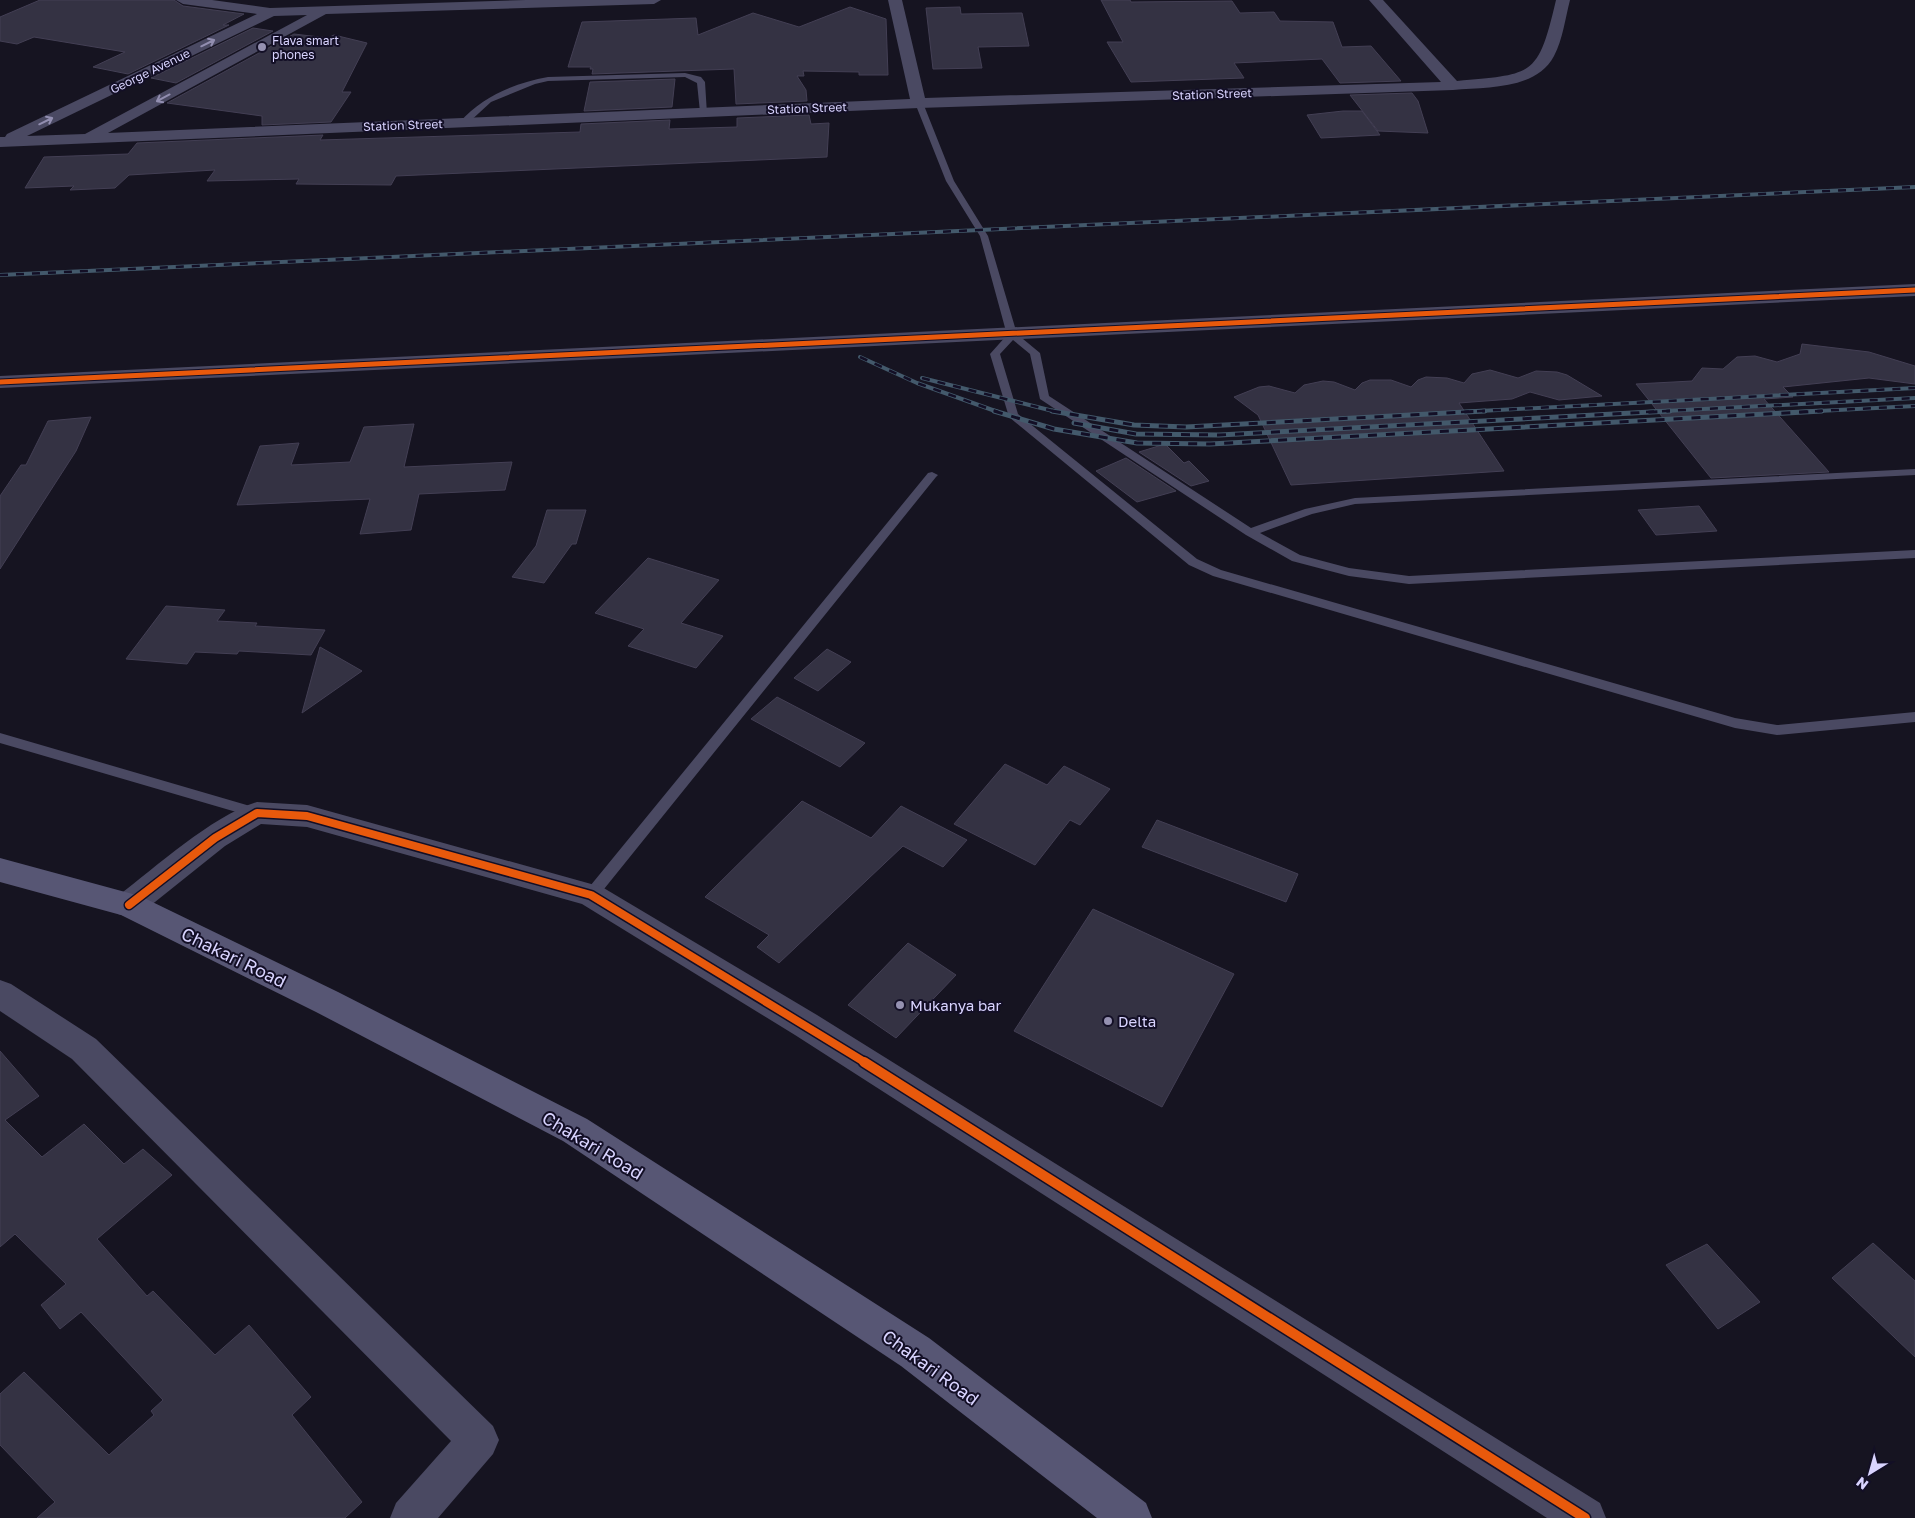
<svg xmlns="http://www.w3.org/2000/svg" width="1915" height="1518" font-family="'Golos Text',sans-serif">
<rect width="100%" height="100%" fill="#161421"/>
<!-- building -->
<g fill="#343243" stroke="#433f54">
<polygon points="40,0 174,0 183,6 244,14 223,25 229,25 128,74 93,67 125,52 34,37 17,44 0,41 0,17"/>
<polygon points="1101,0 1130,0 1131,2 1232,1 1240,13 1274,12 1280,21 1333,22 1342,47 1371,46 1401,81 1340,83 1322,59 1234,63 1244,78 1131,82 1107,42 1123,42"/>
<polygon points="850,7 886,19 888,75 859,75 859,72 803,71 804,76 797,76 806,90 807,101 736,104 734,69 592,74 593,69 590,69 591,67 568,67 582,22 696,18 698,35 753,13 799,27"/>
<polygon points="960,7 961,14 1022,13 1029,46 978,47 982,68 933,69 926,8"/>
<polygon points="253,28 273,31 176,83 151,78"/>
<polygon points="294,34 328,38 334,35 367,43 342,92 351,92 331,122 262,125 262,116 167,103"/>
<polygon points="675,79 672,107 584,111 590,82"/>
<polygon points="1412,93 1418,101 1428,133 1378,131 1350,95"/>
<polygon points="1343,111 1362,111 1380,135 1321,138 1307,115"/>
<polygon points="809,115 811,124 829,123 827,157 396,176 391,185 296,184 299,179 207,181 215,170 129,175 115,188 70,190 74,186 25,188 44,157 128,154 137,143 323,135 320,140 580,132 581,124 670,120 669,129 737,127 737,118"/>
<polygon points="1802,344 1869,352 1915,366 1915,384 1869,378 1783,387 1793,397 1764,399 1829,472 1711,478 1636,384 1692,381 1702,368 1723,369 1737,357 1755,356 1777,362 1800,354"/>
<polygon points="1490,370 1518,378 1536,371 1557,372 1567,375 1602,396 1559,400 1530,392 1512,399 1459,403 1504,471 1291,485 1258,415 1234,397 1259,387 1269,386 1295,393 1304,385 1323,381 1334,382 1355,390 1362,383 1370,380 1391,380 1411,387 1418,380 1426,377 1447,378 1464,383 1472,374"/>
<polygon points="91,417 76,451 0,569 0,496 21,465 26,465 48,421"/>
<polygon points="414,424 404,467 512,462 505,490 419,494 411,530 360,534 370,499 237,505 260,446 299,443 291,465 350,462 364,427"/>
<polygon points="1165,444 1184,463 1189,461 1209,481 1191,486 1139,452"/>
<polygon points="1126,458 1176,491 1137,502 1096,471"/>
<polygon points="1699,506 1717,531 1656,535 1638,510"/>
<polygon points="547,510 586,510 576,544 572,544 544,583 512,577 536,546"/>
<polygon points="648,558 719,580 681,623 723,636 696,668 628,646 644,629 595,613"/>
<polygon points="166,606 225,610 217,621 257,623 255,626 325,630 311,655 239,651 237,654 195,652 187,664 126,659"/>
<polygon points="320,647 362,671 302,713 312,676"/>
<polygon points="827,649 851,662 818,691 794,678"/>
<polygon points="777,697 865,743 840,767 751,719"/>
<polygon points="1005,764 1047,785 1064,766 1110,789 1080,825 1070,820 1035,865 954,824"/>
<polygon points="802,801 871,838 901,806 967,840 943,867 903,846 779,963 757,947 769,935 705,897"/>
<polygon points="1157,820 1298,874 1286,902 1142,847"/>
<polygon points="1093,909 1234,974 1162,1107 1014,1031"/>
<polygon points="908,943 956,975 896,1038 848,1005"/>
<polygon points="0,1051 39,1096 5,1120 42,1157 84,1124 124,1164 143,1149 172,1175 97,1239 147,1296 153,1291 215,1355 249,1325 311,1397 292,1415 362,1502 345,1518 37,1518 55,1502 0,1445 0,1394 24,1372 109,1455 154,1415 151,1411 163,1400 81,1312 60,1329 41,1305 66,1284 15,1234 0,1247"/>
<polygon points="1873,1243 1915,1281 1915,1357 1832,1278"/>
<polygon points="1707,1244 1760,1302 1718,1329 1666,1265"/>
</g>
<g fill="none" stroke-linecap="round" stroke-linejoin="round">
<!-- service -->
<g fill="#4a4962" fill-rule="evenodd">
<path d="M685,73L701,77L705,82L707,114L700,112L697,83L685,77L548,81L535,84L491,102L467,124L460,122C483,96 515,83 548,77Z"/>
<polygon points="916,101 923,103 954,181 988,236 1017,334 1040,353 1049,396 1251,528 1305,509 1355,498 1915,469 1915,475 1355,504 1312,514 1260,533 1300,555 1349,568 1409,576 1915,550 1915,558 1409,584 1349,576 1292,561 1246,535 1040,399 1030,354 1013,340 1000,354 1018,414 1197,559 1221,570 1735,718 1777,725 1915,712 1915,722 1777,735 1735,728 1213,576 1189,565 1009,417 990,354 1007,335 980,236 946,181 915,103"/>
<polygon points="932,472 938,475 936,477 596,899 591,901 586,899 583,895 586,891 928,473"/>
<polygon points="0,733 257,808 262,809 264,813 262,817 257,818 0,743"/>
</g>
<!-- minor -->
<g fill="#4a4962" fill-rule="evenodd">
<path d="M176,0H212L270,8L526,0H661L654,4L326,14L108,133L910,99L888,0H902L925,98L1441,82L1369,0H1383L1457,81C1534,74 1538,77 1556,0H1570C1565,19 1563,39 1554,56C1536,90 1487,87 1453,90L919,108L0,147V137H5L7,134L257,14L183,4ZM307,15L85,134L27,136L274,16Z"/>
<polygon points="1915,284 1915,296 0,388 0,376"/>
<path d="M257,802L307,805L602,887L817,1015L1600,1503L1606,1518H1547L795,1035L582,904L307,827L261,824L225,846L140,914L129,917L118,914L114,905L118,896C156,867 212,816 257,802Z"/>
<polygon points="0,980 11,984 96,1039 493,1426 499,1440 493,1454 438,1518 390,1518 396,1503 451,1441 72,1059 0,1011"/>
</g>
<!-- secondary -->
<polygon fill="#575674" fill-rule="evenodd" points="0,858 140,896 338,992 587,1119 929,1338 1146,1503 1152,1518 1097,1518 901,1366 563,1141 316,1012 121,915 0,882"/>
<!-- rail-far1 casing -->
<g stroke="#43596b" stroke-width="4">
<g id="rail-far1">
<polyline points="0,275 1915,187"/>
<polyline points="860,357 917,383 998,412"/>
<polyline points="922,378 1057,412"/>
<polyline points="1461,412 1915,388"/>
<polyline points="1646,412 1915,398"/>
<polyline points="1799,412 1915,406"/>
</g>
</g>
<!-- rail casing -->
<g stroke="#43596b" stroke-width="5">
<g id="rail">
<polyline points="994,411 1054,429 1137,443 1210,444 1822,411"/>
<polyline points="1052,411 1134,425 1186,427 1485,411"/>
<polyline points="1074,423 1136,434 1219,435 1670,411"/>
</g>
</g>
<!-- rail-far1 -->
<use href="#rail-far1" stroke="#130f26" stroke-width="2.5" stroke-dasharray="8" stroke-linecap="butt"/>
<!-- rail -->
<use href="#rail" stroke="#130f26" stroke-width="3" stroke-dasharray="9" stroke-linecap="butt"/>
<!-- cycleway-far2 casing -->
<g stroke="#130f26" stroke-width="7">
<polyline id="cycleway-far2" points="0,382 1915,290"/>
</g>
<!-- cycleway-far1 casing -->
<g stroke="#130f26" stroke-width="11">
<polyline id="cycleway-far1" points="129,905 215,838 257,813 307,816 591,895 866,1063"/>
</g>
<!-- cycleway casing -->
<g stroke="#130f26" stroke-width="13">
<polyline id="cycleway" points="864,1062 1585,1518"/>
</g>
<!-- cycleway-far2 -->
<use href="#cycleway-far2" stroke="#e8590c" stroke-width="5"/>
<!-- cycleway-far1 -->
<use href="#cycleway-far1" stroke="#e8590c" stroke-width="8"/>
<!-- cycleway -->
<use href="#cycleway" stroke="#e8590c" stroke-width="10"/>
</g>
<!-- one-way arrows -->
<defs><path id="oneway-shaft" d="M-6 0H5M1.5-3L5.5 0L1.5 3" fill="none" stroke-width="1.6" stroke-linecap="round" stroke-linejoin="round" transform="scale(1.25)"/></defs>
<g stroke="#928eb0">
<use href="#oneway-shaft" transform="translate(208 43) rotate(-26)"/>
<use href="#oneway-shaft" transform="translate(163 98) rotate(152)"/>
<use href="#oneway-shaft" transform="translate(46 121) rotate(-26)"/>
</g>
<!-- markers -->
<g fill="#9591b1" stroke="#130f26" stroke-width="2">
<circle cx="262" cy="47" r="5"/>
<circle cx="900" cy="1005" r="5"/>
<circle cx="1108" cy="1021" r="5"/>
</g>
<g text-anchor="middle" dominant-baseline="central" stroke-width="4" stroke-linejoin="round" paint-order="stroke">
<!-- far-poi labels -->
<g font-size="12" fill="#d9d4ff" stroke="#130f26" text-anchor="start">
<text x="272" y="40">Flava smart<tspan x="272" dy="14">phones</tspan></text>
</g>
<!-- far-street labels -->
<g font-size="12" fill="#d9d4ff" stroke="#130f26">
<text transform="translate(150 71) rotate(-26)">George Avenue</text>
<text transform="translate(1212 94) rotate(-2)">Station Street</text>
<text transform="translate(807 108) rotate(-2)">Station Street</text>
<text transform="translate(403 125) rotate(-2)">Station Street</text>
</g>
<!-- poi labels -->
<g font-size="15" fill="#d9d4ff" stroke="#130f26" text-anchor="start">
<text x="910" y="1005">Mukanya bar</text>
<text x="1118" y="1021">Delta</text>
</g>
<!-- near-street labels -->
<g font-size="18" fill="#d9d4ff" stroke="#130f26">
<text transform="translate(234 957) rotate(26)">Chakari Road</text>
<text transform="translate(593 1145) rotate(31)">Chakari Road</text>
<text transform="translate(931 1367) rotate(36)">Chakari Road</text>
</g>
</g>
<!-- north arrow -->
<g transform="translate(1870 1473) rotate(217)" stroke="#130f26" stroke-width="4" paint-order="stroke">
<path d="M0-4L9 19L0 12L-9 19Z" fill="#d9d4ff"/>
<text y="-8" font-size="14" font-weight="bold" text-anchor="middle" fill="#d9d4ff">N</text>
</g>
</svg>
